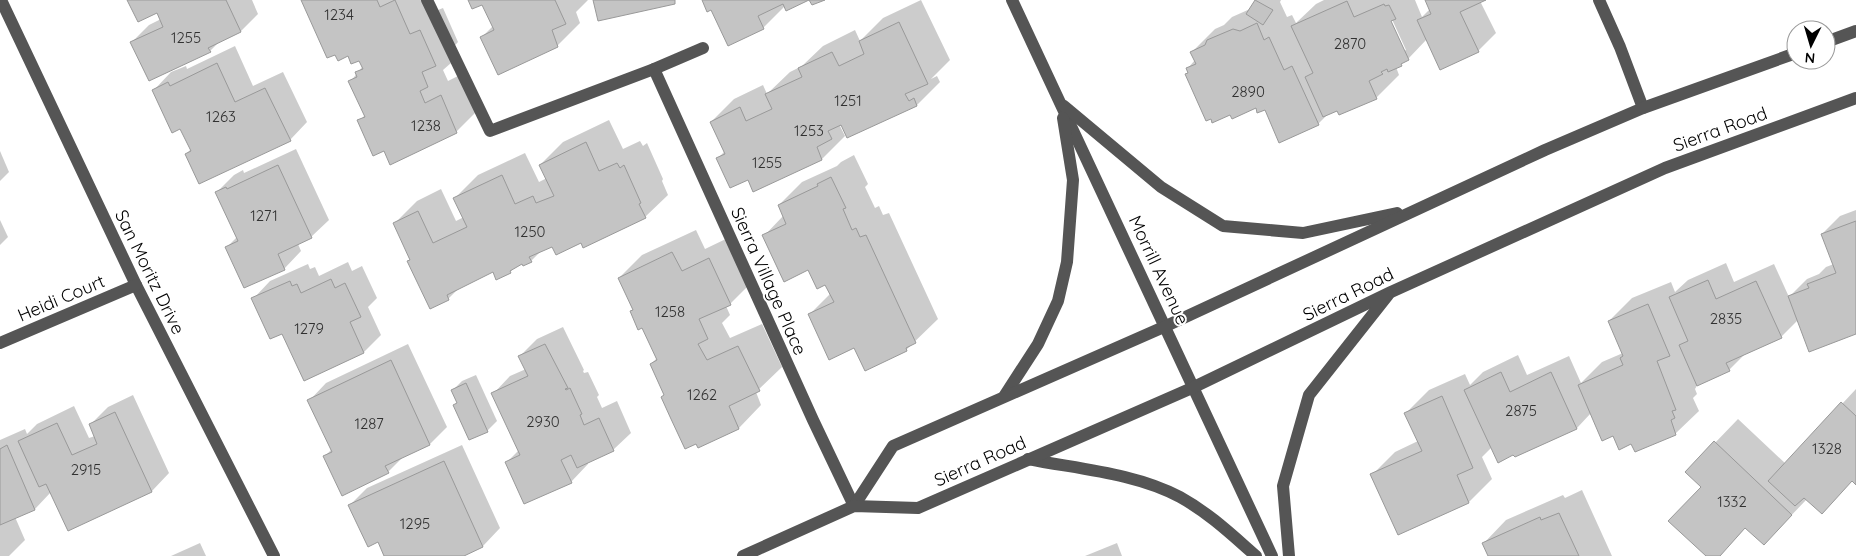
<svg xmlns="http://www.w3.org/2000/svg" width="1856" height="556" font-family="Quicksand,sans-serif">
<rect width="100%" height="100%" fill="#fff"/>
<!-- shadow -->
<g fill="#0003" fill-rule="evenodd">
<polygon points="128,0 252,0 258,14 241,31 221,40 210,51 132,42 149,25 161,19 158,11"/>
<polygon points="303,0 428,0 433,12 443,8 458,42 447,54 451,63 443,70 448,81 464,73 479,109 456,132 384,149 359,121 365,115 350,82 363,66 360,59 348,55"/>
<polygon points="469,0 588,0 576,12 580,23 557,46 482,37 493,26 482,3"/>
<polygon points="703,0 807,0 785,6 763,28 711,8"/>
<polygon points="921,0 950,60 931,79 937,76 940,82 917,105 840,126 845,136 822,159 754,191 748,179 718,158 725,151 711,122 734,99 763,85 767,94 790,72 802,66 823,46 855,30 860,41 883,18"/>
<path d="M1256,0H1281L1280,2L1287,17L1292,15L1296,23L1316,4L1324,0H1415L1422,17L1430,9L1426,0H1483L1480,1L1496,33L1478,51L1427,39L1408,59L1396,67L1399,75L1376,98L1328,114L1318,124L1256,106L1189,72L1188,68L1195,60L1192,52L1215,29L1224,25L1232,17L1250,9ZM1390,15L1406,50L1404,51L1387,16Z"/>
<polygon points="235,46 253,86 283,72 307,122 290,140 186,154 191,149 181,128 154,90 171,72 186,66 187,69"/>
<polygon points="609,120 623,149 640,141 643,146 647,143 663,179 662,181 668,195 645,217 552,245 543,249 531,261 517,265 510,272 494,271 460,287 448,299 411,259 394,224 417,201 441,189 456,221 464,217 455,198 478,175 525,153 539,182 547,178 540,165 563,142"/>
<polygon points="296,149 329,220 311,237 298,244 301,251 284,269 227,247 237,237 217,192 234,175 243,170 244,173"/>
<polygon points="0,151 9,172 0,181"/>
<polygon points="854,155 868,184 865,187 875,208 879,206 883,215 889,213 938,319 906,350 855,346 810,314 831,293 826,283 764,236 784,215 779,205 802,182 837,166 841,162"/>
<polygon points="1856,210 1856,333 1798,320 1781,337 1746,353 1729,370 1698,384 1695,389 1697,394 1693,398 1699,411 1676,433 1636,451 1632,442 1614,435 1591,413 1577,428 1516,456 1492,447 1482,457 1492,479 1469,502 1398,533 1372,475 1395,452 1418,441 1406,413 1429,390 1465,374 1470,385 1483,372 1518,355 1527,375 1569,356 1581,383 1602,362 1623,353 1609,321 1632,298 1671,282 1675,292 1688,280 1726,263 1734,282 1774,264 1789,297 1807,279 1819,274 1826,267 1834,264 1822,234 1840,216"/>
<polygon points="0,220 8,237 0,245"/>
<polygon points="696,230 705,249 732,236 753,281 730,304 726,306 730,315 722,323 730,338 762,324 782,367 756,392 761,405 739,428 698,446 665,394 651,364 657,358 619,278 642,255"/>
<polygon points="348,262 352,271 362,266 377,298 368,307 381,335 364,352 283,332 253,299 270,281 308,264 310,269 315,267 319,276"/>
<polygon points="563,327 584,370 583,371 584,373 588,372 599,395 597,397 602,408 617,401 631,433 613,450 588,462 588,464 571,482 507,462 519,450 493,394 510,376 526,369 520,356 537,339"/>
<polygon points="408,344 447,427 430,444 404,456 388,472 325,456 332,449 309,401 326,383"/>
<polygon points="476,375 497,421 487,431 458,402 453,390 462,381"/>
<polygon points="1856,389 1856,483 1853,480 1807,499 1764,544 1746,527 1719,556 1708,556 1703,486 1687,472 1738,419 1786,464"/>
<polygon points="133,395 169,473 152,491 68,529 51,492 35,509 15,517 25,540 9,556 0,556 0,440 25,429 27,434 37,424 74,406 89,438 95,436 90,425 108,407"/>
<polygon points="462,445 500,528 483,546 463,556 386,556 379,540 350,505 367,488"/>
<polygon points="1582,490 1612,556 1489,556 1484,543 1506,520 1563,495 1565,498"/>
<polygon points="200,543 206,556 171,556"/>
<polygon points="1117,543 1122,556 1085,556"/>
</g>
<!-- building -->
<g fill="#c4c4c4" stroke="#999">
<polygon points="127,0 226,0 241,32 208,48 211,52 149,81 130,42 163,27 157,13 138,22"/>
<polygon points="301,0 377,0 380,7 395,0 410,34 420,30 436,66 422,72 428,87 420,91 425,103 441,95 457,133 390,165 384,151 373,156 357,120 365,117 348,81 357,77 355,72 363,69 359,61 351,64 348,56 338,61 335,55 327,58"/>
<polygon points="468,0 555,0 566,24 552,30 558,47 498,75 480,37 494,30 482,5 472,9"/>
<polygon points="593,0 675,0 675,4 598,21"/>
<polygon points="702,0 825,0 812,5 809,0 786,11 783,4 758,16 764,29 728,46 711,10 707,12"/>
<polygon points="1255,0 1273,10 1263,25 1246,14"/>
<polygon points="1425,0 1486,0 1460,12 1479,52 1440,70 1417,20 1431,14"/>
<polygon points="1347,1 1354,17 1384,4 1385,6 1389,5 1396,19 1391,21 1409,60 1401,64 1402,66 1388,72 1387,69 1381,72 1383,74 1369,81 1377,99 1339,115 1337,111 1323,117 1305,77 1313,73 1291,26"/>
<polygon points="899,22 928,84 905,94 909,101 914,98 917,106 847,138 841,125 828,131 832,139 817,147 822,160 753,192 748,180 730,188 716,158 725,154 710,122 740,107 746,121 772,109 765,94 802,77 798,68 832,52 839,66 864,54 859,41"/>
<polygon points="1257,23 1264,40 1269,37 1284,70 1292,66 1319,125 1279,143 1265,110 1257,113 1256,108 1232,119 1230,115 1212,123 1211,119 1206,121 1185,74 1188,73 1186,68 1196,64 1190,52 1205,45 1207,40 1233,29 1240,31"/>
<polygon points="217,63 235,102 265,88 291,141 199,184 185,154 191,151 180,129 172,133 152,90 168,82 170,86"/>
<polygon points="586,142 599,171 617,163 620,168 624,165 641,203 639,204 646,218 583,248 581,243 556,255 552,247 529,257 532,262 523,266 522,264 510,271 511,273 496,280 493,272 447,295 449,300 430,309 407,261 410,260 393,223 418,211 433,243 467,227 453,198 502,175 515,204 533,196 536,203 554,196 539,165"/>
<polygon points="278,165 312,238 278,254 285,270 244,288 225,247 238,241 215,192 226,187 227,189"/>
<polygon points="831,177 846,208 843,209 852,230 856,228 860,237 866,235 916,343 906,348 907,351 865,371 854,348 829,360 808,314 834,302 825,285 817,289 808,270 784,282 762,235 786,224 778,205 818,186 817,184"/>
<polygon points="1856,221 1856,334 1809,352 1788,296 1809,288 1807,284 1836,273 1821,234"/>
<polygon points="672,252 682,271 709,258 731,305 699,319 708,339 698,344 707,360 738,346 760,391 729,406 739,429 698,448 696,444 685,449 671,419 661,397 664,395 650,364 657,360 642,328 638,330 630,311 633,310 618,278"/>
<polygon points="331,279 335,288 345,283 361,317 350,322 364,353 304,381 282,334 270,339 251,298 290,281 292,286 297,284 301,293"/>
<polygon points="1708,280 1716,299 1756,281 1782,338 1726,363 1730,371 1697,386 1679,345 1688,341 1669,297"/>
<polygon points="1648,304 1670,356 1657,361 1676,410 1672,411 1675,418 1671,420 1676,435 1635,452 1631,444 1619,450 1613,436 1602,441 1578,385 1623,365 1620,358 1623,356 1608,321"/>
<polygon points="545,344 568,388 565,389 566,390 570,388 582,414 580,415 584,425 599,418 614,451 577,468 571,455 561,460 572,483 524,504 505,462 520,455 491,393 528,376 518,356"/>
<polygon points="391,360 430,445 385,466 389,473 342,496 323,456 332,452 307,400"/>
<polygon points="1501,372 1510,392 1551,372 1577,429 1515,457 1513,455 1498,463 1464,390"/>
<polygon points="466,383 488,432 469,440 453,405 457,403 451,390"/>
<polygon points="1442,396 1473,468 1457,475 1469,503 1398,535 1370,474 1422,451 1404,413"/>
<polygon points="1841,402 1856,416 1856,485 1852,481 1822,514 1804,498 1795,506 1768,481"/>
<polygon points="115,412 152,492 68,531 46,484 39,487 18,441 57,423 72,455 97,444 89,424"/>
<polygon points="1714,441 1792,515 1764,545 1745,528 1720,556 1706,556 1668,521 1701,487 1685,472"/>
<polygon points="7,445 35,510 0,525 0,449"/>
<polygon points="444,461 483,547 464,556 384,556 378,542 368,547 348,505"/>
<polygon points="1559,513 1579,556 1488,556 1482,543 1540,517 1541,520"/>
</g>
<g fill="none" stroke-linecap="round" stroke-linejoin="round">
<!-- minor -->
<g stroke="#555" stroke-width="12">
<polyline points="1,0 136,285 274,556"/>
<polyline points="427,0 490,131 654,69"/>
<polyline points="1012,0 1272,556"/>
<polyline points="1599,0 1620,47 1643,108"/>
<polyline points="1826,42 1856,31"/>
<polyline points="703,48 654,69 813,420 854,506"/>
<polyline points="1064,106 1161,187 1223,226 1303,233 1397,213"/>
<polyline points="0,343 136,285"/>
<polyline points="1005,395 1038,344 1058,301 1067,262 1073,180 1063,118"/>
<path d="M1028,459C1078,469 1135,473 1180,497C1209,513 1232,535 1256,556"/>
<polyline points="854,506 893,446 1166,326 1545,150 1643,108 1796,53"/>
<polyline points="743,556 854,506 918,508 1192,388 1391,292 1665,168 1856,98"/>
<polyline points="1289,556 1283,486 1309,395 1388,295"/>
</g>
</g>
<g text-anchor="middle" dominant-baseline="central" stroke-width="4" stroke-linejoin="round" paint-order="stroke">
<!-- number labels -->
<g font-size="15" fill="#313131">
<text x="339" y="14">1234</text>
<text x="186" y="37">1255</text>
<text x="1350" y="43">2870</text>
<text x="1248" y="91">2890</text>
<text x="848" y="100">1251</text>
<text x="221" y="116">1263</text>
<text x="426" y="125">1238</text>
<text x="809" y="130">1253</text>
<text x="767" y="162">1255</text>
<text x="264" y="215">1271</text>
<text x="530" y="231">1250</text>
<text x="670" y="311">1258</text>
<text x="1726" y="318">2835</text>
<text x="309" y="328">1279</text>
<text x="702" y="394">1262</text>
<text x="1521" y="410">2875</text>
<text x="543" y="421">2930</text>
<text x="369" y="423">1287</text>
<text x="1827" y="448">1328</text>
<text x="86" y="469">2915</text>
<text x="1732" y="501">1332</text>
<text x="415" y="523">1295</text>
</g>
<!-- street labels -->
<g font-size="18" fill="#000" stroke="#fff">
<text transform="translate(1720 129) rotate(-20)">Sierra Road</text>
<text transform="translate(1159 270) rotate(65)">Morrill Avenue</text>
<text transform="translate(150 272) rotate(64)">San Moritz Drive</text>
<text transform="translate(769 281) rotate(66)">Sierra Village Place</text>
<text transform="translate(1348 294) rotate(-26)">Sierra Road</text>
<text transform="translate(61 298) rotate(-23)">Heidi Court</text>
<text transform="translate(980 461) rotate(-24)">Sierra Road</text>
</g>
</g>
<!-- north arrow -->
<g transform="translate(1811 45) rotate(185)"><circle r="24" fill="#ffffff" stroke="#999999"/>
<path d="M0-4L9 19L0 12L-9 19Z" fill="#000000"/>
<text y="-8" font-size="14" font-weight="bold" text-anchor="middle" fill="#000000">N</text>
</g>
</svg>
